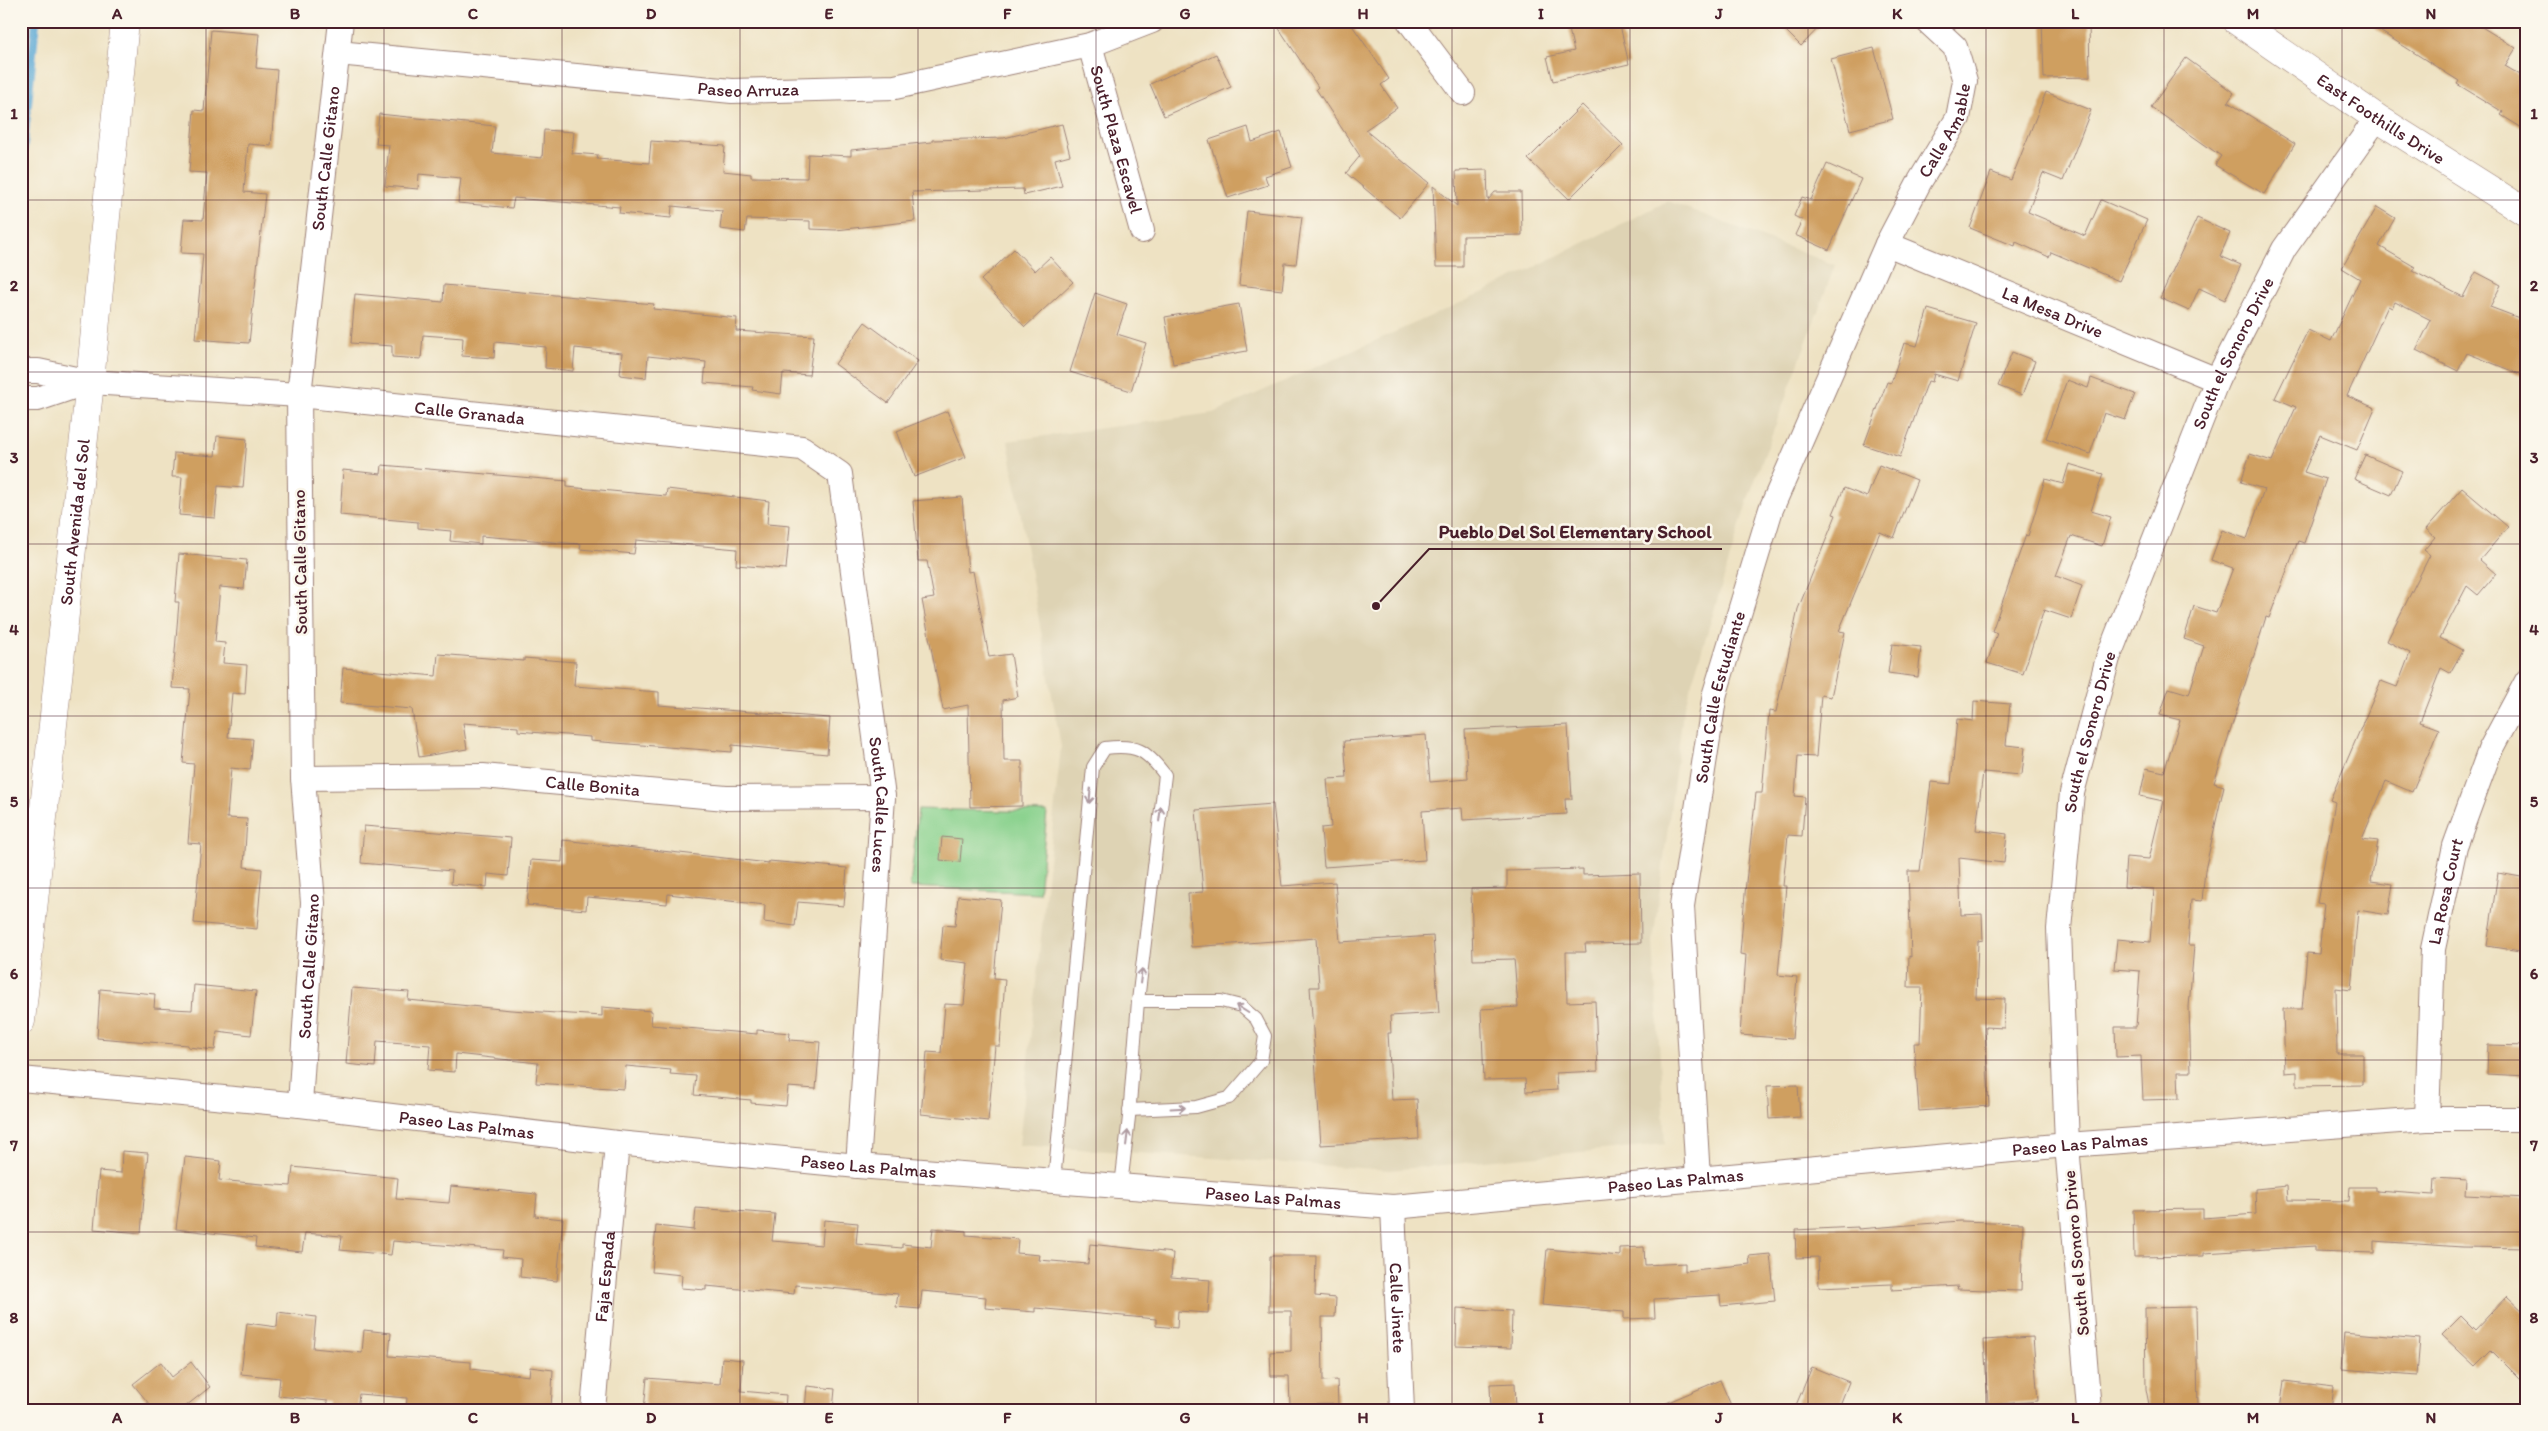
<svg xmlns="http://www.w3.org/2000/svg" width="2548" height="1431" font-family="Itim,sans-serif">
<rect width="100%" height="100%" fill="#fbf7ec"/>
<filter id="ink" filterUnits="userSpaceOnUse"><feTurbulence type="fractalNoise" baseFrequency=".02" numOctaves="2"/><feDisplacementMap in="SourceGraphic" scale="10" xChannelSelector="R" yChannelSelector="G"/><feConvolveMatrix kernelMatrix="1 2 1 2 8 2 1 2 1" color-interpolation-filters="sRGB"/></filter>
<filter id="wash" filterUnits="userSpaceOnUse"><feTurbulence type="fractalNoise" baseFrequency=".0096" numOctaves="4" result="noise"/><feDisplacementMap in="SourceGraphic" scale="20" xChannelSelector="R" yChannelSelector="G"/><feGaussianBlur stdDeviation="1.12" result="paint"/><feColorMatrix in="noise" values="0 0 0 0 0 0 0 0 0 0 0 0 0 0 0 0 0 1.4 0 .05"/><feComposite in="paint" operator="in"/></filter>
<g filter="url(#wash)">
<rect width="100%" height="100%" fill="#eee2c3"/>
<!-- built -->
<polygon fill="#ded3b4" points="1668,201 1835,265 1748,499 1683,712 1653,942 1665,1144 1390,1170 1019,1145 1061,747 1008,441 1213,413 1476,296"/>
<!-- green -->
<polygon fill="#89d18d" stroke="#6a785c" points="918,809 1047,812 1039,893 910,887"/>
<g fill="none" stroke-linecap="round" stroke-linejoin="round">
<!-- stream -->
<polyline stroke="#5ba8d4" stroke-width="8" points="21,176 36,21"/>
</g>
<g id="blocks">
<!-- building -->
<g fill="#cf9f60">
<polygon points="1274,21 1349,21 1389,79 1381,85 1397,108 1365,130 1429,183 1400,218 1346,173 1360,156 1316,89 1318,87"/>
<polygon points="1567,21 1619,21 1629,64 1553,81 1547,57 1574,51"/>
<polygon points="1776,21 1825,21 1801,46"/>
<polygon points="2042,21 2089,21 2090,77 2044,78"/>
<polygon points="2364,21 2472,21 2516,48 2505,66 2527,79 2527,131 2501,115 2503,112 2457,84 2459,81"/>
<polygon points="211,30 259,34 256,68 277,70 271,146 248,144 244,192 265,194 249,343 195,339 203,254 181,253 184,219 203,220 207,173 189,172 194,110 204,111"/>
<polygon points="1874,48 1893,119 1850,130 1831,59"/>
<polygon points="1216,54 1231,87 1164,116 1150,84"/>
<polygon points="2186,58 2234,93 2228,102 2295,144 2264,194 2215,165 2221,156 2151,107"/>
<polygon points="2046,92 2091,110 2063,181 2043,173 2028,212 2085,236 2101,200 2147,220 2119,281 2051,252 2049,257 2016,242 2015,246 1970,228 1991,172 2011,180"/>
<polygon points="1582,105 1623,145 1569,199 1528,159"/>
<polygon points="379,114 495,126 492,153 542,158 544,130 574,132 572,153 598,155 597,159 649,163 651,141 725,146 723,171 751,174 751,177 807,178 808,154 851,156 851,150 932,142 932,140 1004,138 1062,124 1070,155 1055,159 1062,186 1024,195 1023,189 912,192 915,221 836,230 810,229 810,221 747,219 745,232 720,229 722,211 672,206 671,218 619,213 620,207 514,198 512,208 458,203 461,178 419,174 418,189 385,186 389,145 376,144"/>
<polygon points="1248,127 1252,142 1281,132 1292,167 1265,176 1268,185 1228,198 1209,140"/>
<polygon points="1827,164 1861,179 1829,250 1795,235 1802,220 1794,216 1802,197 1811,200"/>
<polygon points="1487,170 1488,200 1495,192 1521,192 1522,235 1463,236 1463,267 1436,267 1433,186 1457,206 1456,171"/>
<polygon points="2377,207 2395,218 2379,246 2415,267 2413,271 2463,297 2476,272 2501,285 2490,307 2527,321 2527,377 2467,353 2458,371 2416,350 2431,320 2395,302 2392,308 2388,306 2347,396 2375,408 2357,450 2320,435 2304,472 2326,479 2304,543 2298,541 2269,618 2266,617 2214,783 2224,786 2205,870 2202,901 2191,900 2188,945 2194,945 2189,1007 2191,1072 2178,1072 2179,1099 2143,1100 2141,1056 2116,1057 2115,1027 2136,1027 2140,971 2114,969 2117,939 2150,942 2154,889 2124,887 2126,857 2149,859 2163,801 2140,796 2146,768 2164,772 2180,720 2160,715 2169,688 2189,694 2204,646 2184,639 2194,606 2216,613 2233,568 2211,560 2222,530 2247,539 2264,489 2241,482 2250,454 2272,461 2296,407 2275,398 2308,330 2331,341 2360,279 2342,268"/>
<polygon points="1247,211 1302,217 1296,264 1285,263 1282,290 1239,285"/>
<polygon points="2197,218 2230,233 2220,256 2241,265 2225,300 2199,288 2189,311 2160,298"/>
<polygon points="1014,249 1035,271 1050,257 1073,282 1025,327 981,280"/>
<polygon points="444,285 654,304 653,309 737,318 736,331 814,336 809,375 783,373 781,394 752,390 753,387 704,383 706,362 648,356 646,378 620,375 622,353 575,348 573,371 545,368 546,347 495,342 494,358 462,356 463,338 423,335 421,359 392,357 392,346 351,343 355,294 443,302"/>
<polygon points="1095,293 1127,304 1117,334 1146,343 1131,391 1070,372"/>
<polygon points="1239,304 1247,351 1173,364 1165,317"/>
<polygon points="1928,309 1976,323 1958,381 1934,374 1932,382 1928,381 1900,457 1864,445 1887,382 1891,383 1904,343 1917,346"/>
<polygon points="865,322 918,361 888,403 835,364"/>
<polygon points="2012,352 2035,361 2022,395 1998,386"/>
<polygon points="2091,378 2135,394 2125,420 2104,413 2090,454 2046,438 2067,380 2088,388"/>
<polygon points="947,411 966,457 914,477 897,431"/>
<polygon points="217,436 247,439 243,488 218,486 215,518 179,515 182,477 172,477 174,453 215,456"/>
<polygon points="2365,455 2402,471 2391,495 2354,479"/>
<polygon points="2069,464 2103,474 2091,511 2111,517 2102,546 2071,536 2056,576 2082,586 2071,619 2044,610 2023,674 1987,663 1997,633 1992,631 2026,535 2028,536 2045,479 2063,484"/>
<polygon points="382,465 567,481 567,487 666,496 667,489 769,501 767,524 790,526 786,569 736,565 737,549 636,540 634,554 580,549 581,544 481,536 481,544 450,541 451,531 418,528 418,522 340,515 343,470 381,474"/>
<polygon points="1879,465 1917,480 1894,538 1880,532 1839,631 1845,632 1831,697 1821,695 1816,757 1798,756 1795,796 1805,797 1802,836 1788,835 1783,886 1786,886 1778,975 1797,977 1792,1039 1740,1035 1746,955 1740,954 1746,882 1756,793 1762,793 1769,711 1776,712 1798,609 1836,515 1833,514 1844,488 1867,497"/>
<polygon points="2462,488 2508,527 2480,560 2496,574 2478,595 2467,586 2440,638 2463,650 2450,673 2441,668 2420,722 2439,729 2412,792 2386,781 2362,839 2378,841 2371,881 2393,884 2388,915 2358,910 2351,990 2336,988 2337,1054 2363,1054 2363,1085 2297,1086 2297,1072 2285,1073 2283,1009 2302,1009 2307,953 2319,954 2324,904 2317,903 2335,802 2330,800 2381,681 2397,687 2410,653 2387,641 2430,555 2424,550 2435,537 2426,529"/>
<polygon points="962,497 968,572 973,571 989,657 1011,654 1018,697 1003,700 1004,761 1022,761 1022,806 970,807 968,705 943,710 922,600 934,598 927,561 918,561 913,501"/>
<polygon points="179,554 247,560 244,589 220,587 215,642 225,643 223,663 247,665 245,694 232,693 228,737 253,739 250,770 231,768 227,818 247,819 244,867 262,869 257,929 194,923 201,844 188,843 194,764 183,763 190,689 172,688 179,602 175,602"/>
<polygon points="1892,644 1921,647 1918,677 1888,673"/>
<polygon points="438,654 524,661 524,658 576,662 574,686 659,692 659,705 830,718 827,754 732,745 732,752 590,741 590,737 518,731 518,727 463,723 467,749 419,757 412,709 340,703 343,668 436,676"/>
<polygon points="1974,701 2010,704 2006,745 2025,747 2022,775 1983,772 1976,830 2007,834 2004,863 1959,858 1961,915 1982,914 1983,940 1978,941 1976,998 2005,999 2004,1028 1985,1027 1989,1106 1919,1111 1914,1043 1920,1043 1922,987 1908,987 1909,956 1911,957 1908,871 1920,871 1931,782 1951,784 1957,719 1973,721"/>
<polygon points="1568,725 1572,799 1565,799 1566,814 1463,820 1462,808 1422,811 1425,860 1324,867 1321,828 1331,827 1327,779 1347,778 1344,741 1426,735 1430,782 1468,779 1465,730"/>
<polygon points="1273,804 1282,886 1335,882 1340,942 1433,936 1439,1013 1390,1016 1391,1033 1388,1033 1392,1100 1417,1099 1419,1139 1321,1145 1310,987 1319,987 1316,938 1191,947 1188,893 1203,892 1196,810"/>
<polygon points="364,826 511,838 508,876 488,874 487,887 451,884 452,871 361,863"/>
<polygon points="942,837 962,839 960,862 940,860"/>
<polygon points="563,840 769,863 769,861 847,868 844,906 798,902 795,926 764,922 765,905 668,894 667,904 587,897 586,910 527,905 531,860 562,862"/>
<polygon points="1583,869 1583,875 1640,873 1641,943 1585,944 1586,952 1566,952 1567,1002 1595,1001 1598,1071 1556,1073 1557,1090 1526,1092 1525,1079 1484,1080 1481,1009 1518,1007 1515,970 1514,959 1473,960 1471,889 1507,888 1507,871"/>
<polygon points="2498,873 2527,878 2527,952 2487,946"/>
<polygon points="958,896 1001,900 994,978 1005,979 1000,1046 995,1046 988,1121 921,1114 927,1052 941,1053 945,1004 964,1005 968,963 940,960 943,925 955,926"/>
<polygon points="194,985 256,991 251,1035 217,1031 215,1050 188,1047 188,1045 97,1038 100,989 155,994 154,1008 192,1010"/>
<polygon points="352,988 409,992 408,1000 511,1010 602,1016 602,1007 652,1011 651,1025 757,1034 757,1030 790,1033 789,1040 820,1042 816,1089 788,1087 786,1106 751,1103 751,1100 694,1095 696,1076 670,1074 671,1070 626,1066 624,1089 536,1083 538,1063 456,1054 455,1072 428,1070 430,1045 377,1041 375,1067 346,1064"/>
<polygon points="2488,1045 2527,1046 2527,1076 2487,1074"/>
<polygon points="1798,1085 1800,1117 1769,1119 1767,1086"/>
<polygon points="122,1151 148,1153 141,1233 94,1229 99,1171 121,1173"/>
<polygon points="185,1157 221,1161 219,1180 261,1184 291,1186 293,1167 398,1178 396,1199 449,1203 451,1186 537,1194 535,1216 563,1219 557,1281 520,1277 521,1259 502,1257 503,1250 393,1241 391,1255 340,1250 342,1236 305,1233 302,1252 255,1247 256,1238 176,1229"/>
<polygon points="2435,1178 2466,1180 2465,1195 2527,1198 2527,1248 2462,1247 2374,1241 2374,1253 2315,1251 2315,1246 2204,1253 2204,1256 2134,1257 2133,1210 2203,1209 2203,1218 2256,1214 2255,1189 2287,1186 2288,1200 2349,1201 2350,1187 2376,1187 2376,1191 2434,1195"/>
<polygon points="696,1208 775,1214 772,1241 822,1245 824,1220 858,1223 856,1244 902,1248 902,1244 931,1247 933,1228 966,1231 966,1235 1018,1239 1017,1253 1040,1255 1039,1260 1088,1264 1090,1244 1173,1253 1171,1277 1210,1280 1208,1313 1178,1311 1177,1328 1156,1326 1156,1319 1035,1308 1035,1312 985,1308 986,1297 922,1291 920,1309 896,1307 898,1294 795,1285 794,1294 706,1286 706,1290 681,1288 682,1275 652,1272 656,1226 694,1230"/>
<polygon points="1960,1221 2023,1223 2021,1291 1957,1289 1958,1286 1892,1290 1892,1284 1819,1287 1818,1257 1796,1258 1795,1230 1858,1227 1858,1229"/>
<polygon points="1644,1247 1645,1265 1685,1263 1685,1271 1750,1264 1749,1256 1770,1254 1775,1301 1721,1306 1720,1295 1654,1299 1655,1318 1624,1319 1624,1312 1542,1305 1547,1249 1620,1256 1620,1248"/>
<polygon points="1270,1256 1316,1256 1315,1296 1336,1298 1335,1317 1322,1317 1323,1381 1337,1380 1338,1404 1290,1405 1289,1376 1271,1376 1270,1352 1291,1351 1291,1311 1269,1311"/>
<polygon points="2507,1296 2527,1315 2527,1386 2491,1350 2475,1366 2442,1335 2461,1316 2475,1330"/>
<polygon points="2196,1307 2198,1410 2150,1410 2146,1389 2145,1308"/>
<polygon points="1457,1308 1512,1311 1511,1348 1456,1346"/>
<polygon points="278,1312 316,1317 313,1348 362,1353 364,1330 391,1333 389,1356 471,1362 471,1369 529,1376 530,1367 553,1370 551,1410 420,1410 406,1409 407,1398 359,1394 357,1410 327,1410 328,1401 278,1396 280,1378 241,1374 247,1323 277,1327"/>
<polygon points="2344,1332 2420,1339 2417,1375 2341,1369"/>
<polygon points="2033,1337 2038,1401 1988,1405 1984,1340"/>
<polygon points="722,1358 743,1360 741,1391 786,1395 785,1410 644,1410 647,1378 720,1384"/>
<polygon points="161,1362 172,1377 191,1362 210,1387 181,1410 154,1410 133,1384"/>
<polygon points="1812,1367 1849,1382 1838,1410 1794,1410"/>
<polygon points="1720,1380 1733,1410 1650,1410"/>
<polygon points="2284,1381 2334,1387 2331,1410 2280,1410"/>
<polygon points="1515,1383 1516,1410 1491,1410 1490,1384"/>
<polygon points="807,1386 835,1389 833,1410 805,1410"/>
</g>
</g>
</g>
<g filter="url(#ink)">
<use href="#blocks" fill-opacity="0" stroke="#9c8077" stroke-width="1"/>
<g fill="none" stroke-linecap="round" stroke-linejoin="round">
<!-- service casing -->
<g stroke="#9c8077" stroke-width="14">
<g id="service">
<polyline points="1129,1110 1196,1107 1229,1098 1261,1061 1265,1036 1256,1019 1241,1006 1221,1001 1138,1001"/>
<path d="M1054,1181L1093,767L1105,748C1137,744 1146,750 1165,775L1138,1001L1129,1117L1121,1186"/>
</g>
</g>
<!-- minor casing -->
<g stroke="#9c8077" stroke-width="26">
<g id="minor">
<polyline points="1409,21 1463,93"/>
<path id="s1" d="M1090,45L1142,231"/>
<path id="s2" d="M338,53L732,91L895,87L1090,45L1152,21"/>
<path id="s3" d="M1887,244L2217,380"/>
<path id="s4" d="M21,371H38L90,382L299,395L802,448L840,474L883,797L858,1166"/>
<polyline points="21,399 38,399 88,382"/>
<path id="s5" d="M303,778L483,776L726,798L883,797"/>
<path id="s6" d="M21,1079L300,1105L617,1143L858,1166L1393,1207L2067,1145L2427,1119H2527"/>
<path id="s7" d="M300,1105L313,903L303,778L299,395L341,21"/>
<path id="s8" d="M2427,1119L2433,949L2455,846L2490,750L2527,681"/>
<path id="s9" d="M1698,1178L1682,906L1715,693L1771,509L1887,244L1920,181L1958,118L1965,81L1955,47L1927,21"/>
<path id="s10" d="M1393,1207L1402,1410"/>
<path id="s11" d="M593,1410L617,1143"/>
<path id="s12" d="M2089,1410L2067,1145L2059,929L2072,793L2108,658L2217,380L2284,249L2377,118"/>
</g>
</g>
<!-- tertiary casing -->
<g stroke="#9c8077" stroke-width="29">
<g id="tertiary">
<path id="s13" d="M2237,21L2377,118L2527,213"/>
<path id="s14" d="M21,1021L90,382L125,21"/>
</g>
</g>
<!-- service -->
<use href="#service" stroke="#fff" stroke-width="12"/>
<!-- minor -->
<use href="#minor" stroke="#fff" stroke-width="24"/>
<!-- tertiary -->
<use href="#tertiary" stroke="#fff" stroke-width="28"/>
</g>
<!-- one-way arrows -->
<defs><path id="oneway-shaft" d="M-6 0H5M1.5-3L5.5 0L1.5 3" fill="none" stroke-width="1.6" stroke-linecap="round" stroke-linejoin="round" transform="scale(1.25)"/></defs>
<g stroke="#ae9aa0">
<use href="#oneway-shaft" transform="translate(1090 796) rotate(95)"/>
<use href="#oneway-shaft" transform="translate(1160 814) rotate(-83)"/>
<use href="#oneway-shaft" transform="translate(1141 976) rotate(-83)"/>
<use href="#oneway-shaft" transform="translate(1242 1009) rotate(-148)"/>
<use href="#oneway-shaft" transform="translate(1178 1108) rotate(-3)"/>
<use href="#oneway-shaft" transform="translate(1127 1138) rotate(-83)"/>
</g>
</g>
<!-- grid -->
<path fill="none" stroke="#4a1f2b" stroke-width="1" stroke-opacity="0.55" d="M206,21V1410M384,21V1410M562,21V1410M740,21V1410M918,21V1410M1096,21V1410M1274,21V1410M1452,21V1410M1630,21V1410M1808,21V1410M1986,21V1410M2164,21V1410M2342,21V1410M21,200H2527M21,372H2527M21,544H2527M21,716H2527M21,888H2527M21,1060H2527M21,1232H2527"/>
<g text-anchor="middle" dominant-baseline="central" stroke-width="5" stroke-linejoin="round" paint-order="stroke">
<!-- street labels -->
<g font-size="18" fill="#4a1f2b" stroke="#fbf7ec">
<text stroke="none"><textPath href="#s2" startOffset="412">Paseo Arruza</textPath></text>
<text stroke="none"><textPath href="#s13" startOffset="174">East Foothills Drive</textPath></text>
<text stroke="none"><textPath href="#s9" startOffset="1098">Calle Amable</textPath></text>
<text stroke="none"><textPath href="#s1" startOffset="98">South Plaza Escavel</textPath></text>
<text stroke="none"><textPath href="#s7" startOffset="949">South Calle Gitano</textPath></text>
<text stroke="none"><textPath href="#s3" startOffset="179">La Mesa Drive</textPath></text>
<text stroke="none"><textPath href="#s12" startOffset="1088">South el Sonoro Drive</textPath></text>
<text stroke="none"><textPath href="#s4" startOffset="451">Calle Granada</textPath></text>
<text stroke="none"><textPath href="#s14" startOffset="502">South Avenida del Sol</textPath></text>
<text transform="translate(300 562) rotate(-91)">South Calle Gitano</text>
<text stroke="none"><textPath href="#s9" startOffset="485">South Calle Estudiante</textPath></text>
<text stroke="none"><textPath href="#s12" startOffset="682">South el Sonoro Drive</textPath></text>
<text stroke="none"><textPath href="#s5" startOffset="290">Calle Bonita</textPath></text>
<text stroke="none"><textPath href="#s4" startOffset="1165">South Calle Luces</textPath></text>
<text stroke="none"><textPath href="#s8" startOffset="229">La Rosa Court</textPath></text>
<text stroke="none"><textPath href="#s7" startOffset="139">South Calle Gitano</textPath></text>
<text stroke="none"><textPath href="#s6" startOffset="448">Paseo Las Palmas</textPath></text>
<text stroke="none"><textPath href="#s6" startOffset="2068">Paseo Las Palmas</textPath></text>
<text stroke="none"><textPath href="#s6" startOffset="852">Paseo Las Palmas</textPath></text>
<text stroke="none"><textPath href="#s6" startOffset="1662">Paseo Las Palmas</textPath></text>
<text stroke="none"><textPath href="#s6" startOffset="1258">Paseo Las Palmas</textPath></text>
<text transform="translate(2076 1253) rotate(-95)">South el Sonoro Drive</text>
<text stroke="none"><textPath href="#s11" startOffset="134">Faja Espada</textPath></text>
<text stroke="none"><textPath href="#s10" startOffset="101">Calle Jinete</textPath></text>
</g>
</g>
<!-- callouts -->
<path fill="none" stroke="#4a1f2b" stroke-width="2" d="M1376 606L1429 549H1722"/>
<circle fill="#4a1f2b" stroke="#fbf7ec" stroke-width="2" cx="1376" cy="606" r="5"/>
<g font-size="19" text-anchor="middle" font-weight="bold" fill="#4a1f2b" stroke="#fbf7ec" stroke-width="5" stroke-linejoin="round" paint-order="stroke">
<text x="1575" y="538">Pueblo Del Sol Elementary School</text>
</g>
<!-- margin -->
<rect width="2548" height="1431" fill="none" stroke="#fbf7ec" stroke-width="55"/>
<rect x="28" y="28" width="2492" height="1376" fill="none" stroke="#4a1f2b" stroke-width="2"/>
<g font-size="16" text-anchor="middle" font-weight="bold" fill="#4a1f2b">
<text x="117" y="19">A</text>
<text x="295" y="19">B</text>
<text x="473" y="19">C</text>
<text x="651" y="19">D</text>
<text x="829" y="19">E</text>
<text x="1007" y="19">F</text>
<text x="1185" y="19">G</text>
<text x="1363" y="19">H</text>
<text x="1541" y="19">I</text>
<text x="1719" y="19">J</text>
<text x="1897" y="19">K</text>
<text x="2075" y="19">L</text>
<text x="2253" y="19">M</text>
<text x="2431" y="19">N</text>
<text x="14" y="119">1</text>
<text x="2534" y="119">1</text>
<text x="14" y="291">2</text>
<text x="2534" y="291">2</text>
<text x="14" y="463">3</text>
<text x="2534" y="463">3</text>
<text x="14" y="635">4</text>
<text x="2534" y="635">4</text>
<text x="14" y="807">5</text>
<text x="2534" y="807">5</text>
<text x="14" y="979">6</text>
<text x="2534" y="979">6</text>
<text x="14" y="1151">7</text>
<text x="2534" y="1151">7</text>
<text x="14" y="1323">8</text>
<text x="2534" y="1323">8</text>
<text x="117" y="1423">A</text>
<text x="295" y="1423">B</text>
<text x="473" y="1423">C</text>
<text x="651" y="1423">D</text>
<text x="829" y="1423">E</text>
<text x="1007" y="1423">F</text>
<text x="1185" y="1423">G</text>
<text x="1363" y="1423">H</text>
<text x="1541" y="1423">I</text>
<text x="1719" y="1423">J</text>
<text x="1897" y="1423">K</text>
<text x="2075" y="1423">L</text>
<text x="2253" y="1423">M</text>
<text x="2431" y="1423">N</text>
</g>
</svg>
